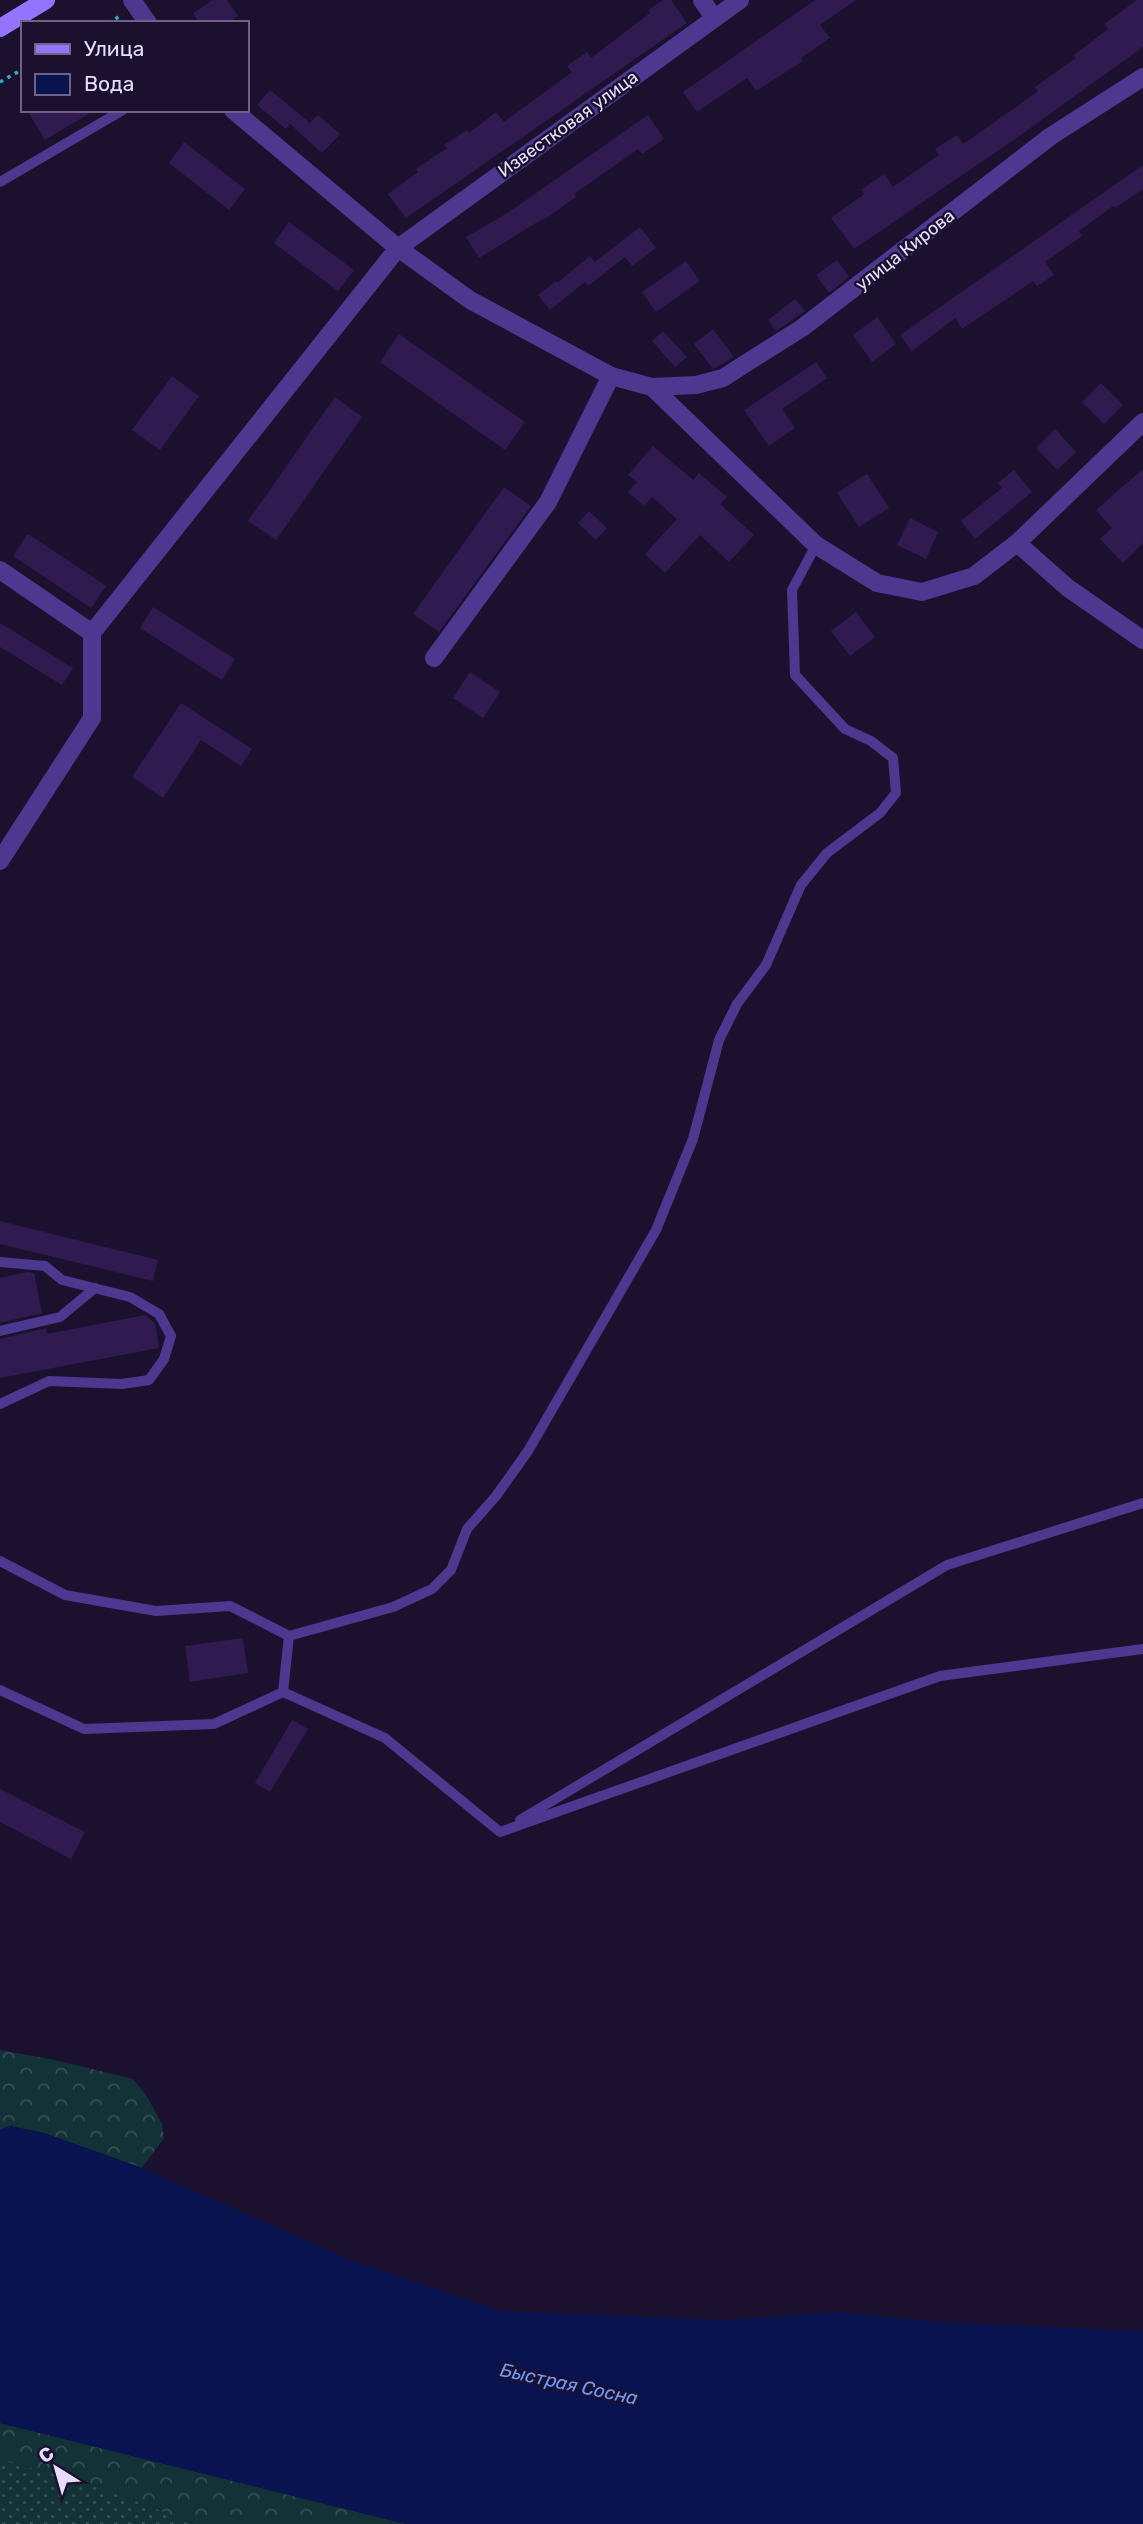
<svg xmlns="http://www.w3.org/2000/svg" width="1143" height="2524" font-family="Rubik,sans-serif">
<defs>
<pattern id="grass-dots" width="8" height="8" patternUnits="userSpaceOnUse" patternTransform="scale(1.75)"><rect width="8" height="8" fill="#133238"/><path d="M2 2h.1M6 6h.1" fill="none" stroke="#354f56" stroke-width="1.8" stroke-linecap="round"/></pattern>
<pattern id="forest-crowns" width="20" height="18" patternUnits="userSpaceOnUse" patternTransform="scale(1.75)"><rect width="20" height="18" fill="#133238"/><path d="M2 6a3 3 0 1 1 6 0M12 15a3 3 0 1 1 6 0" fill="none" stroke="#354f56"/></pattern>
</defs>
<rect width="100%" height="100%" fill="#1b102e"/>
<!-- grass -->
<polygon fill="url(#grass-dots)" points="0,2460 96,2485 194,2524 0,2524"/>
<!-- forest -->
<g fill="url(#forest-crowns)">
<polygon points="0,2050 55,2060 133,2079 146,2095 162,2124 164,2138 142,2168 44,2133 10,2126 0,2130"/>
<polygon points="0,2423 406,2524 194,2524 96,2485 0,2460"/>
</g>
<!-- water -->
<polygon fill="#08134f" points="10,2126 44,2133 142,2168 351,2260 501,2311 726,2320 838,2312 938,2322 1143,2331 1143,2524 406,2524 0,2423 0,2130"/>
<!-- building -->
<g fill="#301b50">
<polygon points="213,0 227,0 238,16 227,23 199,23 193,13"/>
<polygon points="663,0 671,0 687,23 406,218 388,194 418,172 416,169 447,148 444,145 467,130 469,133 496,112 504,122 572,72 567,66 587,52 591,58 650,13 648,10"/>
<polygon points="815,0 856,0 820,25 830,38 801,58 803,61 756,91 747,78 697,112 683,92"/>
<polygon points="1137,0 1143,0 1143,47 1015,139 854,249 831,218 864,194 861,190 884,174 893,187 939,155 935,149 957,135 963,144 1012,110 1038,91 1035,87 1076,58 1074,55 1108,29 1104,24"/>
<polygon points="270,90 310,123 318,115 340,134 322,153 290,124 286,129 257,105"/>
<polygon points="27,110 95,110 45,140"/>
<polygon points="648,115 664,139 642,154 638,149 574,194 576,197 545,219 544,218 479,258 466,237 509,212"/>
<polygon points="184,142 245,189 229,210 169,163"/>
<polygon points="1143,165 1143,189 1115,208 1113,206 1079,231 1082,236 1045,262 1054,275 1037,286 1033,281 962,329 955,318 912,351 900,335"/>
<polygon points="289,222 354,270 338,291 274,243"/>
<polygon points="640,227 656,248 632,266 625,257 588,286 585,282 550,310 538,295 556,281 557,283 590,256 595,262"/>
<polygon points="837,260 849,277 829,293 816,275"/>
<polygon points="686,261 700,281 656,312 642,292"/>
<polygon points="795,299 805,311 776,331 768,320"/>
<polygon points="877,317 896,344 872,362 853,335"/>
<polygon points="713,329 734,357 713,369 694,344"/>
<polygon points="663,331 687,357 675,367 652,341"/>
<polygon points="399,334 525,422 505,450 380,362"/>
<polygon points="816,362 827,378 782,409 795,428 769,446 744,410"/>
<polygon points="172,376 199,396 160,450 132,430"/>
<polygon points="1101,383 1123,405 1104,424 1082,402"/>
<polygon points="335,397 362,417 276,540 248,521"/>
<polygon points="1055,429 1076,452 1057,470 1036,448"/>
<polygon points="653,446 693,480 699,473 727,497 720,504 754,535 729,562 700,535 665,573 645,554 677,519 652,497 644,506 628,492 637,482 628,475"/>
<polygon points="1143,469 1143,543 1123,563 1100,539 1112,528 1096,510"/>
<polygon points="1014,470 1032,492 975,539 961,521 1002,488 998,483"/>
<polygon points="867,474 889,508 859,527 837,493"/>
<polygon points="504,487 531,506 439,632 413,614"/>
<polygon points="589,511 607,528 596,540 578,523"/>
<polygon points="910,518 938,532 926,559 897,545"/>
<polygon points="28,534 106,586 91,608 13,556"/>
<polygon points="153,607 235,659 222,680 140,628"/>
<polygon points="856,612 875,637 850,656 831,631"/>
<polygon points="0,623 73,668 62,685 0,647"/>
<polygon points="470,672 500,692 483,718 453,698"/>
<polygon points="181,703 252,749 241,766 201,740 163,798 132,777"/>
<polygon points="0,1221 158,1260 153,1281 0,1244"/>
<polygon points="27,1272 34,1273 42,1313 0,1323 0,1278"/>
<polygon points="145,1315 155,1323 159,1348 0,1378 0,1339 46,1328 47,1334"/>
<polygon points="243,1638 248,1673 190,1682 185,1646"/>
<polygon points="292,1720 308,1729 270,1792 255,1783"/>
<polygon points="0,1789 85,1832 71,1859 0,1822"/>
</g>
<g fill="none" stroke-linecap="round" stroke-linejoin="round">
<!-- path -->
<g stroke="#29b0c7" stroke-width="3.5" stroke-dasharray="3.5 5" stroke-linecap="butt">
<polyline points="108,23 122,15"/>
<polyline points="0,82 23,69"/>
</g>
<!-- service -->
<g stroke="#4d388f" stroke-width="10">
<polyline points="0,182 123,110"/>
<polyline points="0,1262 45,1266 62,1280 130,1297 159,1314 171,1336 164,1359 149,1380 122,1384 49,1381 0,1404"/>
<polyline points="0,1331 60,1317 95,1288"/>
<polyline points="0,1561 65,1595 156,1611 230,1606 289,1636 283,1692 214,1724 84,1729 0,1690"/>
<polyline points="289,1636 393,1607 432,1589 451,1570 467,1529 496,1496 528,1451 656,1230 693,1139 719,1040 737,1004 766,965 801,885 827,853 880,813 896,793 893,758 871,741 845,729 795,675 792,590 816,545"/>
<polyline points="283,1692 385,1738 500,1832 940,1676 1143,1649"/>
<polyline points="520,1820 947,1565 1143,1503"/>
</g>
<!-- minor -->
<g stroke="#4d388f" stroke-width="18">
<polyline points="132,0 148,23"/>
<polyline points="702,0 714,18"/>
<polyline points="233,110 398,248 470,300 611,376 652,387 816,545 877,583 922,592 974,576 1017,543 1143,422"/>
<polyline points="652,387 696,385 723,378 751,360 802,328 1051,136 1143,77"/>
<polyline points="1017,543 1068,588 1143,640"/>
<polyline points="0,570 92,633"/>
<polyline points="434,658 548,502 611,376"/>
<polyline points="0,861 92,718 92,633 398,248 740,0"/>
</g>
<!-- secondary -->
<polyline stroke="#9474ff" stroke-width="18" points="0,28 46,0"/>
</g>
<g text-anchor="middle" dominant-baseline="central" stroke-width="5" stroke-linejoin="round" paint-order="stroke">
<!-- street labels -->
<g font-size="18" fill="#e8ddff" stroke="#1b102e">
<text transform="translate(568 124) rotate(-36)">Известковая улица</text>
<text transform="translate(905 250) rotate(-38)">улица Кирова</text>
</g>
<!-- water labels -->
<g font-size="19" font-style="italic" fill="#6b9cff" stroke="#1b102e">
<text transform="translate(569 2384) rotate(12)">Быстрая Сосна</text>
</g>
</g>
<!-- legend -->
<rect x="21" y="21" width="228" height="91" fill="#1b102e" stroke="#6d6282" stroke-width="2"/>
<rect x="35" y="44" width="35" height="10" fill="#9474ff" stroke="#6d6282" stroke-width="2"/>
<text x="84" y="56" font-size="21" fill="#e8ddff">Улица</text>
<rect x="35" y="74" width="35" height="21" fill="#08134f" stroke="#6d6282" stroke-width="2"/>
<text x="84" y="91" font-size="21" fill="#e8ddff">Вода</text>
<!-- north arrow -->
<g transform="translate(56 2468) rotate(323)" stroke="#1b102e" stroke-width="5" paint-order="stroke">
<path d="M0-5L12 26L0 18L-12 26Z" fill="#e8ddff"/>
<text y="-10" font-size="19" font-weight="bold" text-anchor="middle" fill="#e8ddff">С</text>
</g>
</svg>
